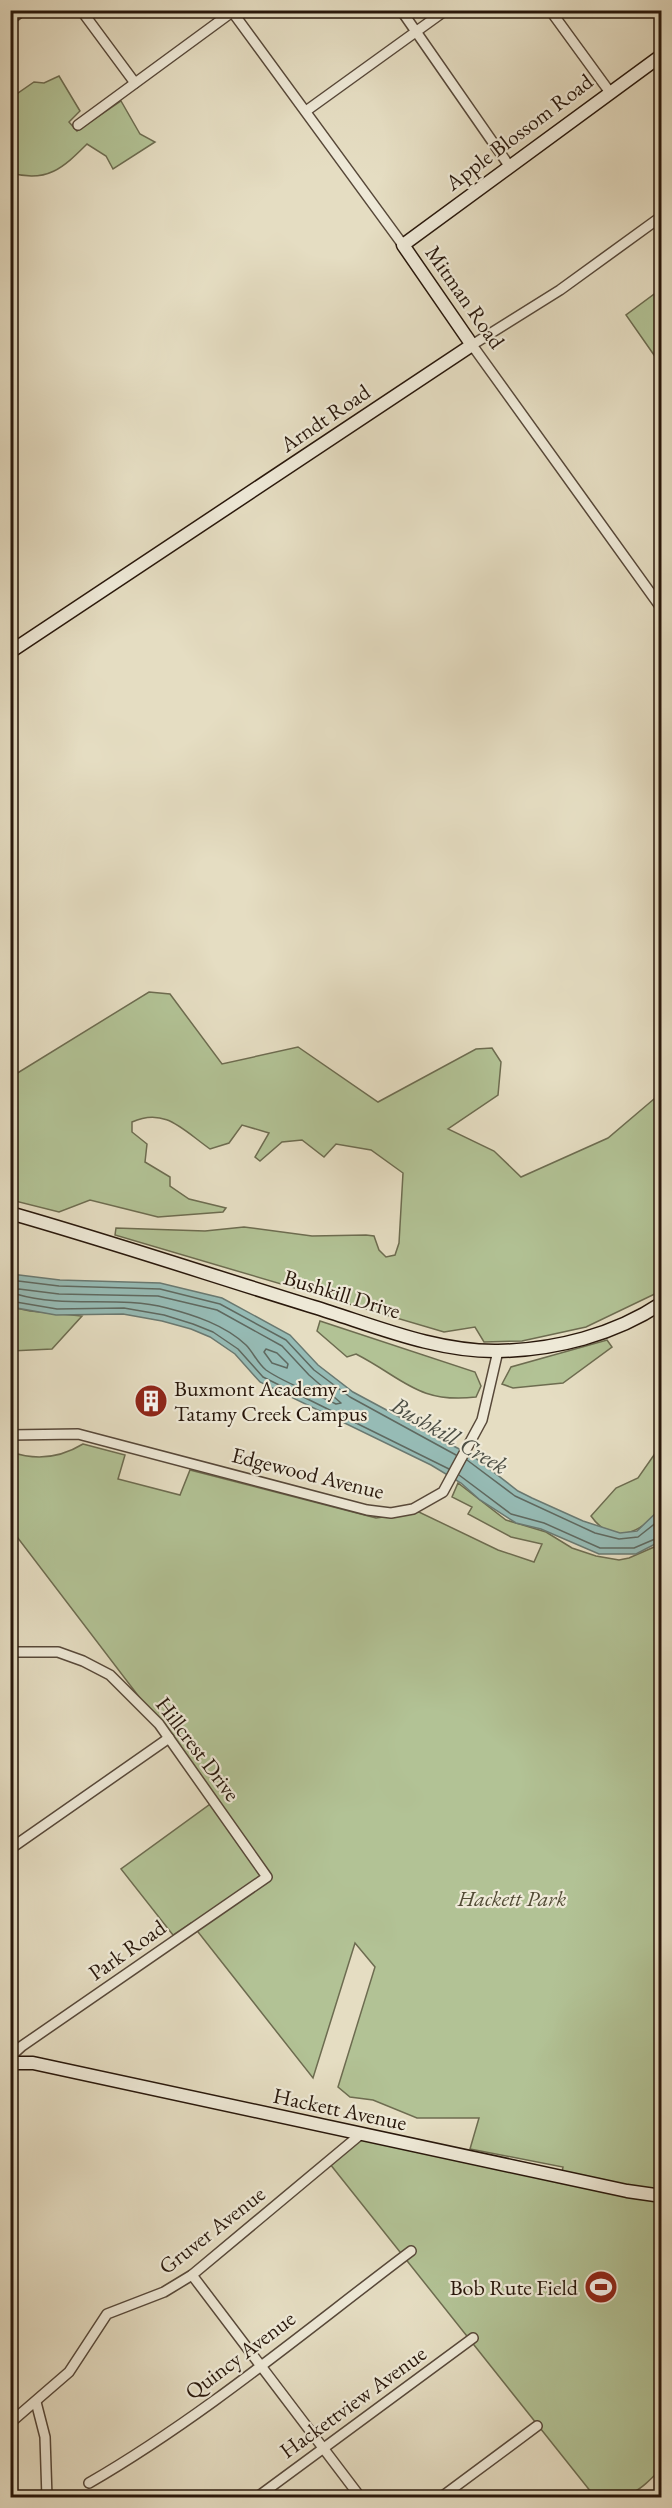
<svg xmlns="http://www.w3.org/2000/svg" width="672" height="2508" font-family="'EB Garamond',serif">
<rect width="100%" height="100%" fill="#e5ddc2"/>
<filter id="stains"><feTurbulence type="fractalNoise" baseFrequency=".00333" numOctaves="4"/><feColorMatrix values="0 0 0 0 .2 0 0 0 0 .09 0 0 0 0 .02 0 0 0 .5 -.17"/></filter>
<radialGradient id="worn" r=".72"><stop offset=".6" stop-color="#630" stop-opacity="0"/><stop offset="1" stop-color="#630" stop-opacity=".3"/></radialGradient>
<!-- green -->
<g fill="#b2c295" stroke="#6d6c50" stroke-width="1.5">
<path d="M59,76L80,111L69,122L77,131L121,101L140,134L155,142L113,169L106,156L87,144C63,168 47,183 11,173V98L34,82L44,83Z"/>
<polygon points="661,289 661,365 626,315"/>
<path d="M149,992L170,994L222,1064L298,1047L378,1102L476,1049L492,1048L501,1062L498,1095L448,1129L494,1151L521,1177L608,1138L661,1093V1291L586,1327L522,1341L484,1342L475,1327L444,1332L115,1235L116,1228L205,1231L244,1227L312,1236L366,1235L374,1236L379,1250L386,1257L395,1255L399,1243L403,1173L371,1150L336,1144L324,1157L302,1140L282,1142L260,1161L255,1157L269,1133L242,1125L229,1143L210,1149C183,1130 165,1107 132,1122V1132L147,1144L145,1162L170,1177V1186L189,1199L226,1208L223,1212L158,1217L90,1200L59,1212L11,1200V1077Z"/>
<polygon points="11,1307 30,1311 82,1316 52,1349 11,1351"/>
<path d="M320,1321L475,1372L481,1386L476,1397C418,1404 403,1378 356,1354L347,1357L317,1331Z"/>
<polygon points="607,1340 612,1347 563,1383 513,1388 502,1384 511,1367"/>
<path d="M83,1444L125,1455L118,1479L180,1495L190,1470L376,1518L419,1512L498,1550L534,1562L542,1544L511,1537L468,1514L472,1507L452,1497L458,1483L506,1520L546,1532L572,1548L596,1556L619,1560L629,1558L661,1544L662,2468C635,2495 633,2497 595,2497L330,2164L361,2134L561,2177L563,2167L470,2149L479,2118H417L373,2100L350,2097L338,2087L375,1967L355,1943L313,2078L191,1923L173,1935L121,1869L217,1799L11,1529V1452C37,1461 60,1458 83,1444Z"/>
<path d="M661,1445V1508C641,1533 613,1547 591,1516L616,1488L638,1478Z"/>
</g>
<!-- water -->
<polygon fill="#96bbb5" stroke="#6a7971" stroke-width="1.5" points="11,1274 60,1280 160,1283 222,1298 290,1335 318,1365 353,1392 474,1457 518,1491 532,1498 583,1521 620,1533 637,1531 661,1508 661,1541 636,1554 599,1554 541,1529 516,1523 480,1500 461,1483 431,1465 260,1382 235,1354 210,1337 191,1329 162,1321 123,1314 56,1315 11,1307"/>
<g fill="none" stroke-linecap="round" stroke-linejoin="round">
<!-- shore -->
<g stroke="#5f6960" stroke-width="1.5">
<polyline points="10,1280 59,1286 160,1289 220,1304 286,1340 314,1370 350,1397 456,1455"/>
<path d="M19,1289L59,1294L158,1296L217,1310L282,1346L309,1375L341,1403L336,1404C314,1393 286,1384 266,1370C258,1364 253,1352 246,1345C225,1325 194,1315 167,1308C117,1295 66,1309 16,1294L15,1291Z"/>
<polyline points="10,1301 57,1309 124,1308 164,1315 193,1324 213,1332 238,1349 263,1377 449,1469"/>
<polygon points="266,1349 277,1353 288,1364 287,1368 272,1363 264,1352"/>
<polyline points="467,1460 515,1496 595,1533 619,1539 638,1537 662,1518"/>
<polyline points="459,1475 511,1514 544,1523 600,1548 634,1548 662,1536"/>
</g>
<!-- street casing -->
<g stroke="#574839" stroke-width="12">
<g id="street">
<polyline points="81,10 135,83"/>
<polyline points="231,10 403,245"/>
<polyline points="401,10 510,167"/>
<polyline points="550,10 609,91"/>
<polyline points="10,20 23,10"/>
<polyline points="306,111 446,10"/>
<polyline points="78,125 232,12"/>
<polyline points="662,216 560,290 472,345 662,609"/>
<polyline points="10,1435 78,1434 367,1510 391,1513 413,1509 443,1492 482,1420 498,1351"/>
<polyline points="10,1652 58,1652 83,1661 110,1675 159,1724 267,1877 22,2046 10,2057"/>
<polyline points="10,1849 169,1738"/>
<polyline points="192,2275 361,2498"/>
<polyline points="36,2402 45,2437 47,2498"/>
<polyline points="10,2423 69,2372 107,2314 164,2292 192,2275 361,2134"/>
<path d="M89,2483C203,2417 306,2330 411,2251"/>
<polyline points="256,2498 473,2338"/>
<polyline points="440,2498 537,2426"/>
</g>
</g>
<!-- secondary casing -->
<g stroke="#28170b" stroke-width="15">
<g id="secondary">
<polyline points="10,652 472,345 403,245 662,55"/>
<path d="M10,1213C112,1242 213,1276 314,1307C373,1325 435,1352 498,1351C555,1350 614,1335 662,1303"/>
<polyline points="10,2063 33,2063 627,2191 662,2196"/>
</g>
</g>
<!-- street -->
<use href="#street" stroke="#eee9d7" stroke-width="9"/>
<!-- secondary -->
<use href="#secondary" stroke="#eee9d7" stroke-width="12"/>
</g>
<!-- icons -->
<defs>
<g id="building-disc" transform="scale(1.725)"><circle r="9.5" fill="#8f2418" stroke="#eee9d7"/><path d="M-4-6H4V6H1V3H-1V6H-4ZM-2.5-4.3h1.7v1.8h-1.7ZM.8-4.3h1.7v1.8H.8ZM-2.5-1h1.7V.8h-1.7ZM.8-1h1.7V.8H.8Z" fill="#fff"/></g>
<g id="stadium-disc" transform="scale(1.725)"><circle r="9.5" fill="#8f2418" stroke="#eee9d7"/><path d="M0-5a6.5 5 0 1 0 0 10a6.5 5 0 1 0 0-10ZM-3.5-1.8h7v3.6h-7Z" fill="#fff"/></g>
</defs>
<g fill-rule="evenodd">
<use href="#building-disc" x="151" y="1401"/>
<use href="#stadium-disc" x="601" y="2287"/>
</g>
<g text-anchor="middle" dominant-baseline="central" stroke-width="4.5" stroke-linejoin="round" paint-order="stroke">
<!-- street labels -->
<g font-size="22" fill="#28170b" stroke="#eee9d7">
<text transform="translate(519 132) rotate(-37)">Apple Blossom Road</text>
<text transform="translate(465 297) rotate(55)">Mitman Road</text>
<text transform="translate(325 418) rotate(-34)">Arndt Road</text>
<text transform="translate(342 1294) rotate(17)">Bushkill Drive</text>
<text transform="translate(308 1473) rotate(14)">Edgewood Avenue</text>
<text transform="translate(198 1749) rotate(53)">Hillcrest Drive</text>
<text transform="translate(127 1950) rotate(-35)">Park Road</text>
<text transform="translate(340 2109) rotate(12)">Hackett Avenue</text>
<text transform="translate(212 2230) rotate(-38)">Gruver Avenue</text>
<text transform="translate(240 2355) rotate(-37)">Quincy Avenue</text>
<text transform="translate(353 2402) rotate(-36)">Hackettview Avenue</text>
</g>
<!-- poi labels -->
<g font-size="22" fill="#28170b" stroke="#eee9d7" text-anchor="start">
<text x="174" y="1388">Buxmont Academy -<tspan x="174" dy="25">Tatamy Creek Campus</tspan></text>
<text x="578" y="2287" text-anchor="end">Bob Rute Field</text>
</g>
<!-- park labels -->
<g font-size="22" font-style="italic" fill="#514a34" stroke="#eee9d7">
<text x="512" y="1898">Hackett Park</text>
</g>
<!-- water labels -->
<g font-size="24" font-style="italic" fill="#4e5046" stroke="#eee9d7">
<text transform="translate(450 1435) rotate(30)">Bushkill Creek</text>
</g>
</g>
<!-- margin -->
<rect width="672" height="2508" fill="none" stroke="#e5ddc2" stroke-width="36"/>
<rect x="12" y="12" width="648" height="2484" fill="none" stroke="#28170b" stroke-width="3"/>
<rect x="18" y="18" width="636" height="2472" fill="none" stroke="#28170b" stroke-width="1.5"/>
<rect width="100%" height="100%" filter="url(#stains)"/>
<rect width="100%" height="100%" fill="url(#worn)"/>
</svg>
